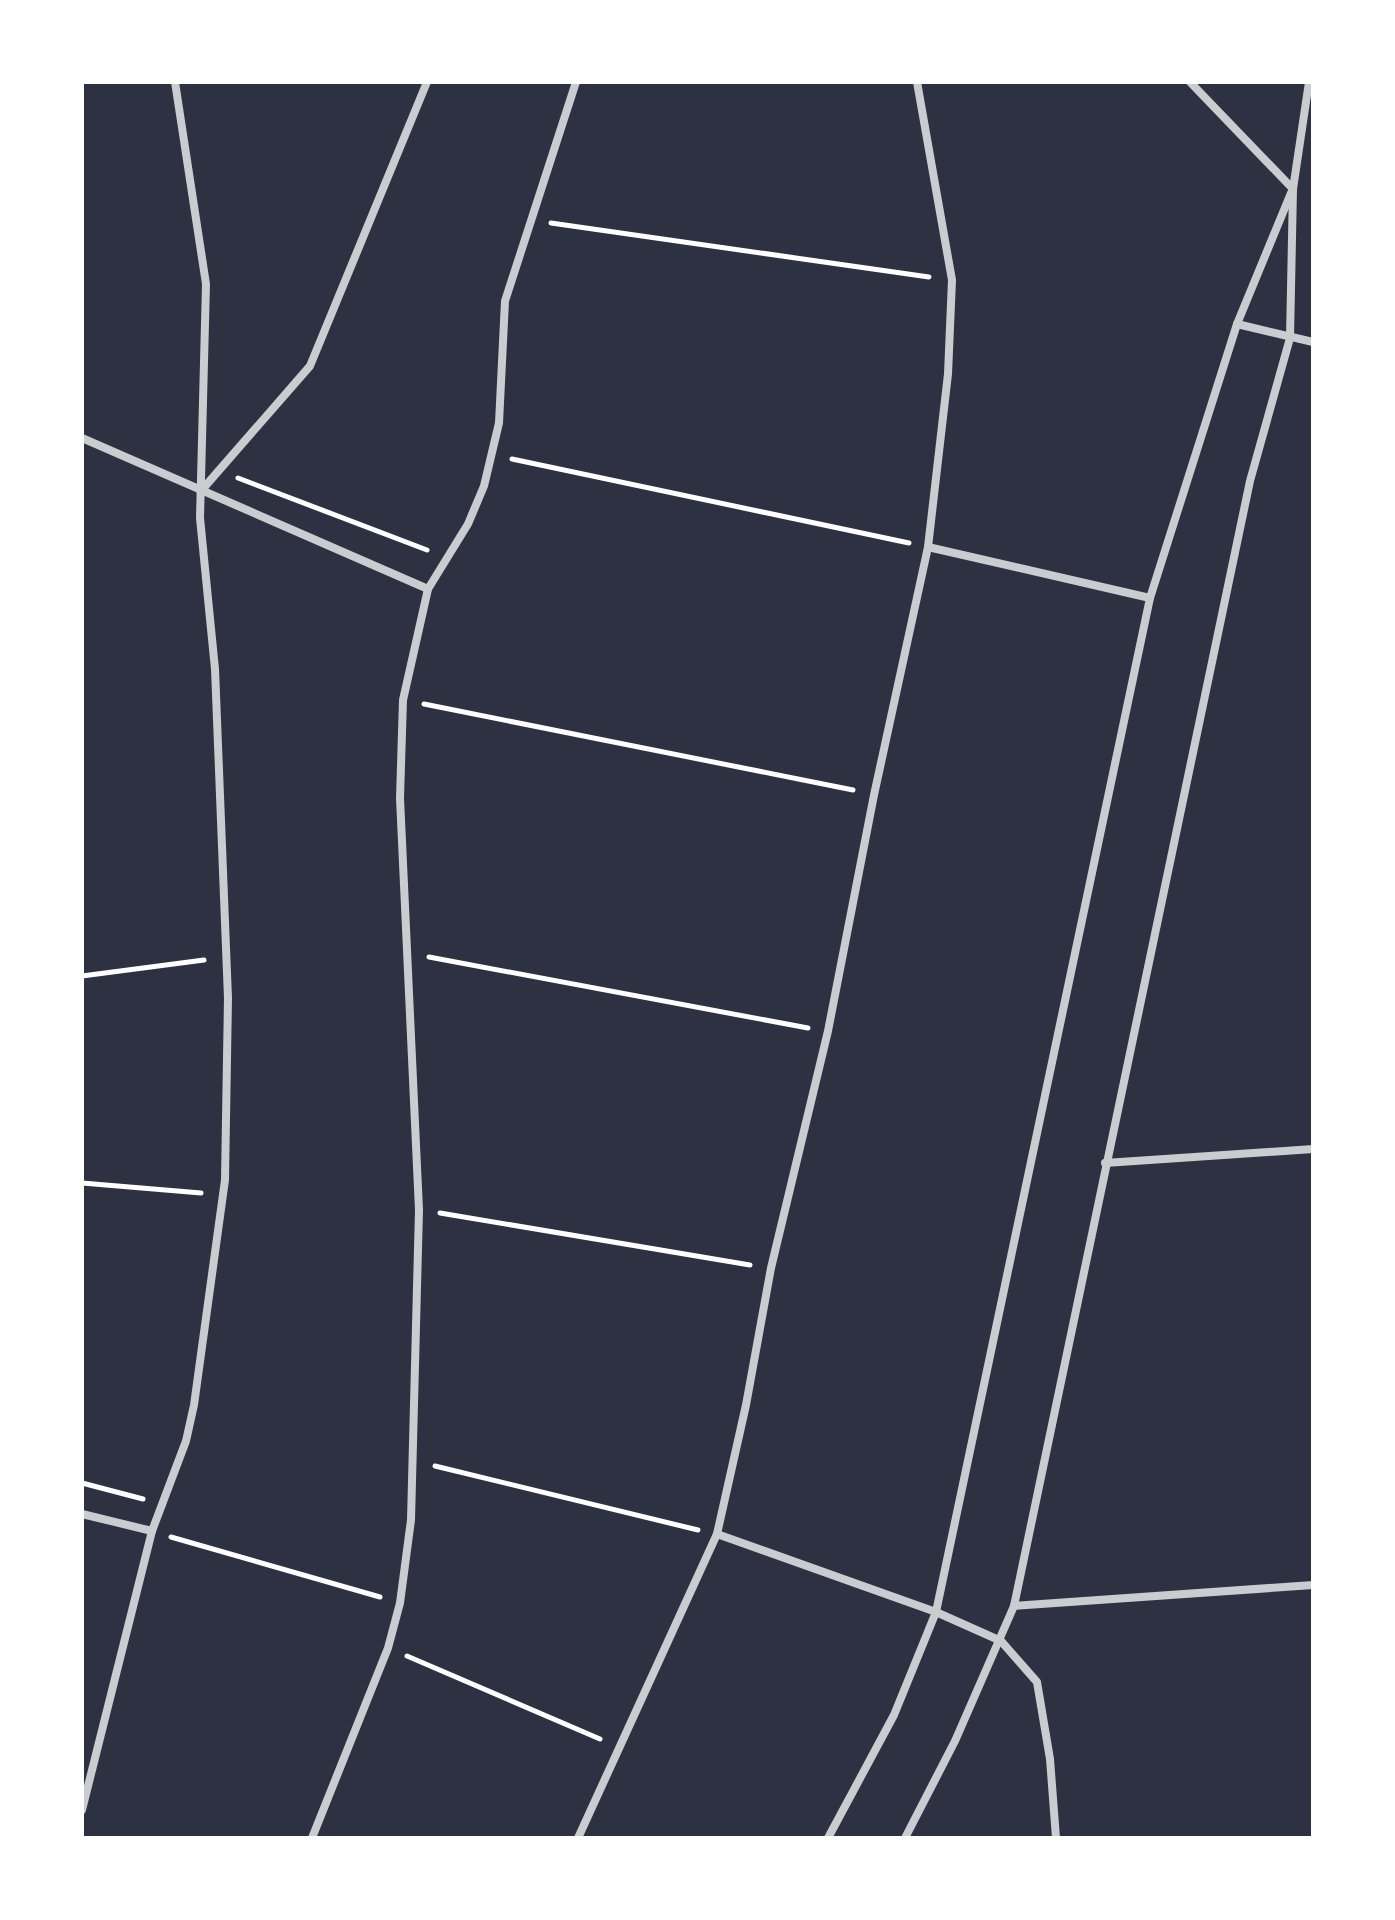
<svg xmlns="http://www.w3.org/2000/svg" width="1395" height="1920" font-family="'Noto Serif',serif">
<rect width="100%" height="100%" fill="#2d3142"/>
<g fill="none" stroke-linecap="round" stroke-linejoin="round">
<!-- path -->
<g stroke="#fff" stroke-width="5">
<polyline points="551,223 929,277"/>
<polyline points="512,459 909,543"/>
<polyline points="238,478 427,550"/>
<polyline points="424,704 853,790"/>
<polyline points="429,957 808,1028"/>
<polyline points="82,976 204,960"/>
<polyline points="82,1183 201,1193"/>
<polyline points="440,1213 750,1265"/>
<polyline points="435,1466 698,1530"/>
<polyline points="82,1483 143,1499"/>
<polyline points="171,1537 380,1597"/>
<polyline points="407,1656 600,1739"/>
</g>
<!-- minor -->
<g stroke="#caccd0" stroke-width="8">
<polyline points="1190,82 1293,189"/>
<polyline points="1237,324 1313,342"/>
<polyline points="82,438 428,589"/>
<polyline points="201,491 310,366 427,82"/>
<polyline points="928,547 1150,598"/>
<polyline points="1105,1163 1313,1149"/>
<polyline points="82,1514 152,1531"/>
<polyline points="717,1534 936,1612 1001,1641 1037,1682 1050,1759 1056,1838"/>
<polyline points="1014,1606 1313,1585"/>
<polyline points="82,1810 152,1531 186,1441 194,1405 225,1180 228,998 215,669 200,518 206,284 175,82"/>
<polyline points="312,1838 388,1648 400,1603 411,1520 419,1210 400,798 403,700 428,589 468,524 484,486 499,423 505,301 576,82"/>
<polyline points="578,1838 717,1534 746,1405 771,1268 828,1031 874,795 928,547 948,374 952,280 917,82"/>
<polyline points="828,1838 894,1715 936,1612 1150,598 1237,324 1291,193"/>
<polyline points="905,1838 955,1741 1014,1606 1250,481 1290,338 1293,189 1309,82"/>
</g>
</g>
<!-- border -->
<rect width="1395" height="1920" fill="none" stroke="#ffffff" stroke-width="168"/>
</svg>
